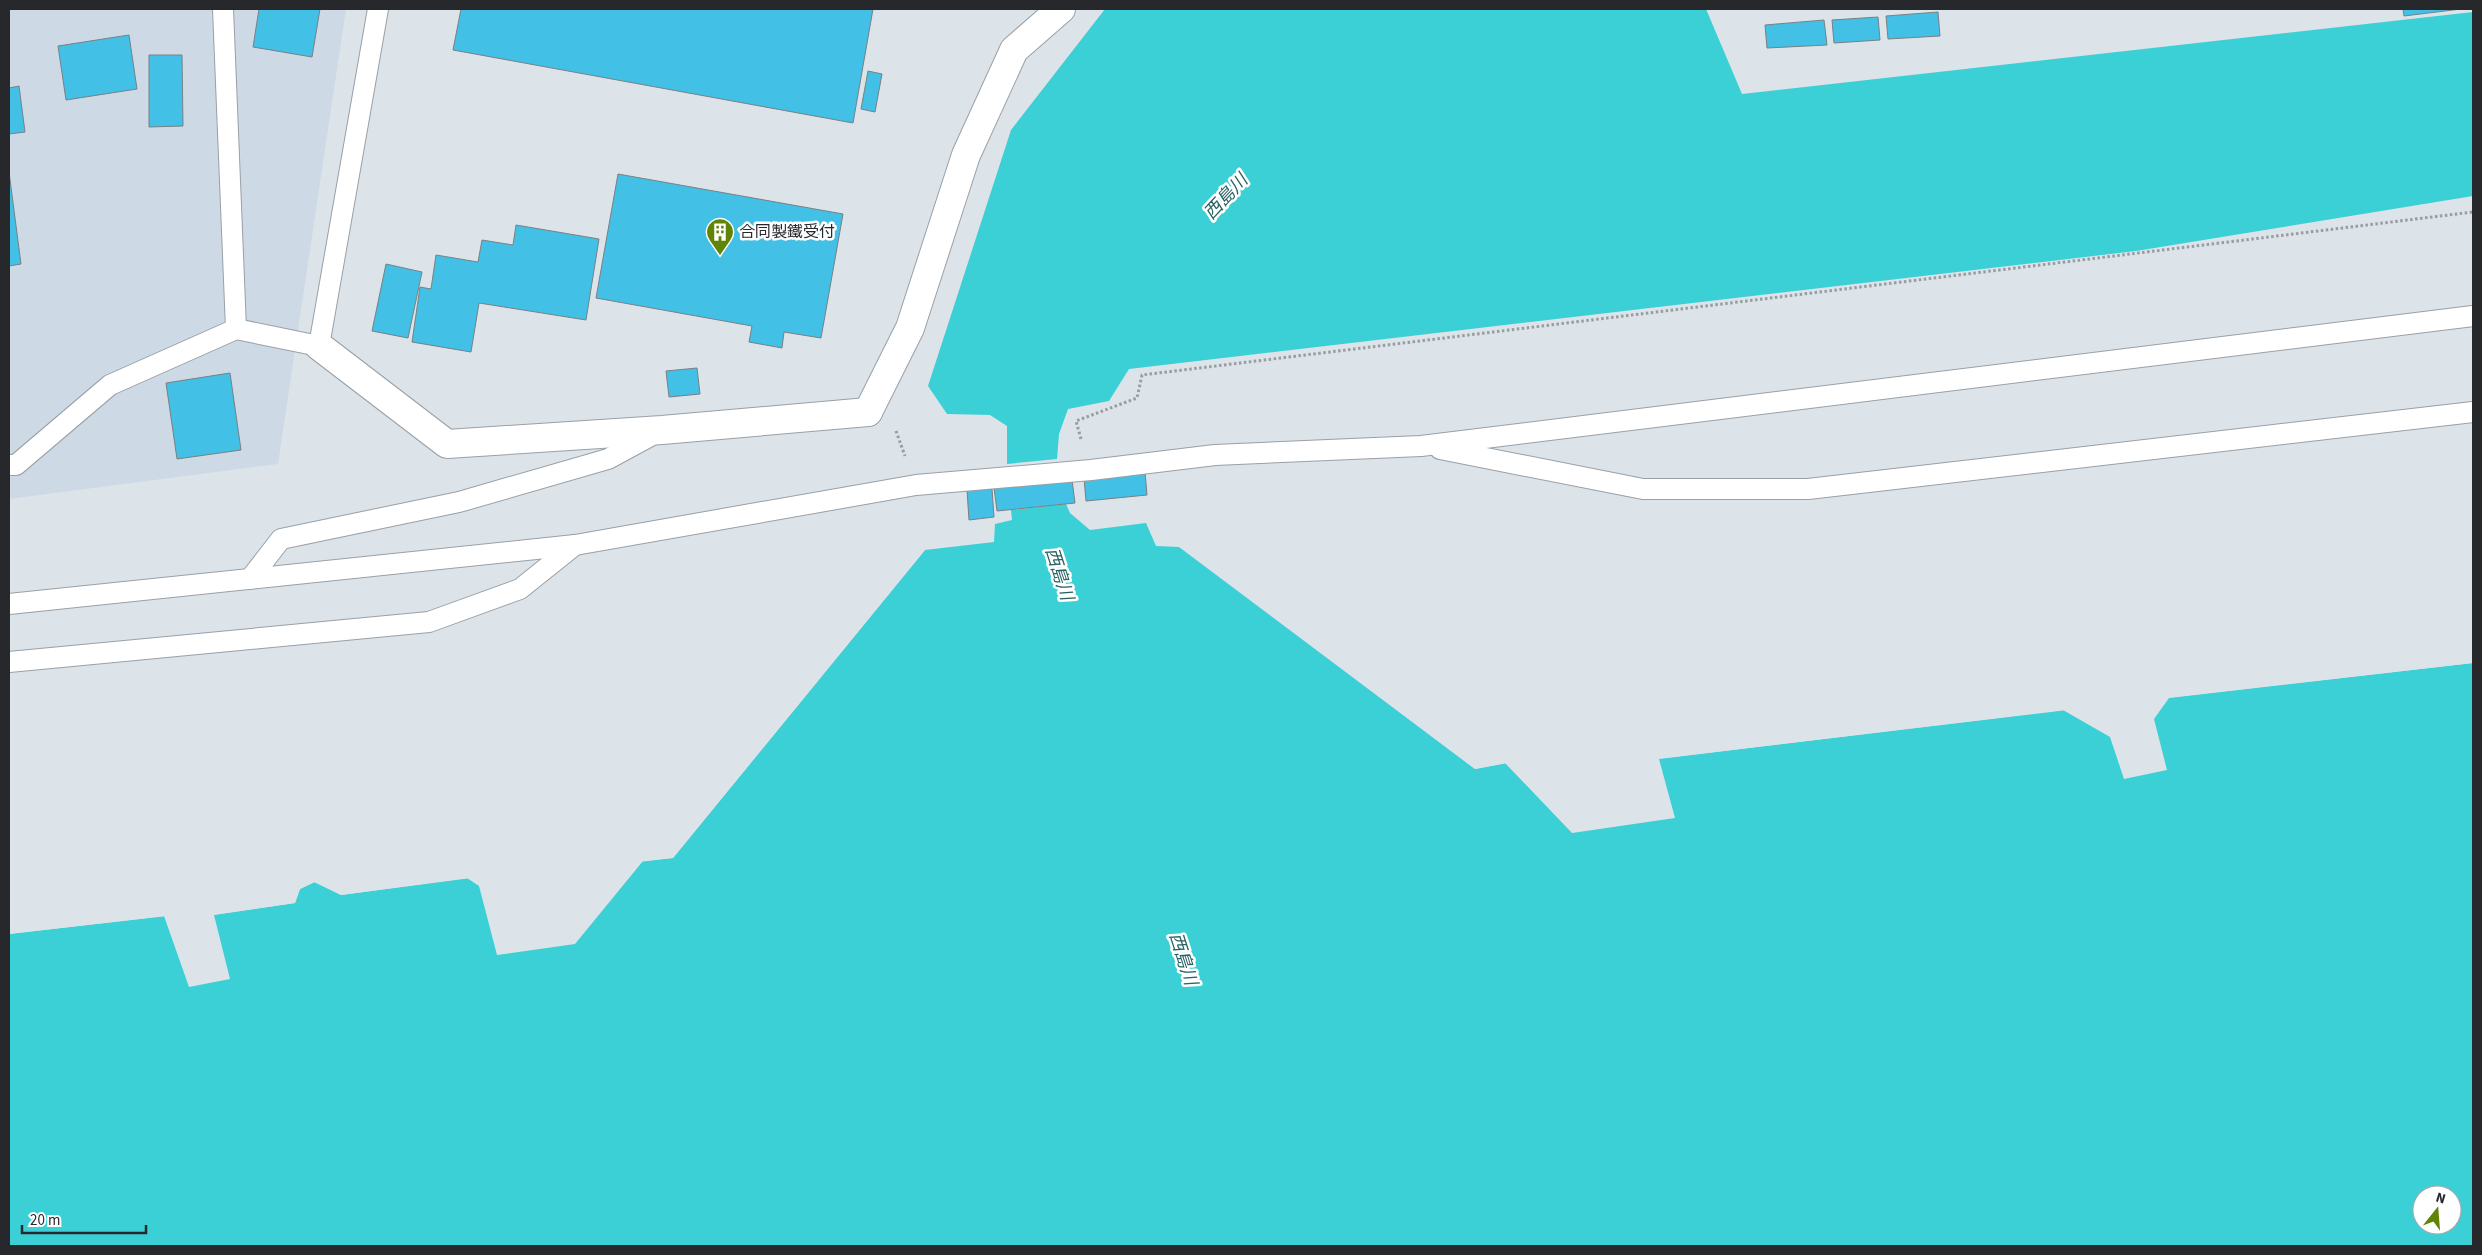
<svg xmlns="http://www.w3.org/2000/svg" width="2482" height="1255" font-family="'Source Sans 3','Noto Sans JP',sans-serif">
<rect width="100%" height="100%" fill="#dce3e9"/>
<!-- built -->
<polygon fill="#cddae6" points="9,9 346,9 278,464 9,499"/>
<!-- water -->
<g fill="#3bd0d5" fill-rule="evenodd">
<polygon points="1105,9 1706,9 1742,94 2473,12 2473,196 2136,251 1129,369 1109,401 1068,409 1059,434 1057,459 1007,464 1007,426 990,415 947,414 928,386 1011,130"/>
<path d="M1066,504L1070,513L1090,530L1146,523L1156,546L1179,547L1475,769L1505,763L1572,833L1675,818L1659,759L2063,710L2110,737L2124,779L2167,770L2154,719L2169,698L2473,663V1246H9V934L164,916L189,987L230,979L214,915L295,903L300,889L315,882L341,895L467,878L479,886L497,955L575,944L643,861L673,858L925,550L994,542L995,524L1012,520L1011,510ZM2422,1195H2452V1225H2422Z"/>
</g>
<!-- pier -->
<g fill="#dce3e9">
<polygon points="1178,545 1476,767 1504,761 1508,763 1475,769"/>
<polygon points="923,549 925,550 673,858 639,862 642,859 672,855"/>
<polygon points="2473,661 2473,663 2166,698 2169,695"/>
<polygon points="2063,708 2067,710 1656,759 1658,757"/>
<polygon points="467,876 471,878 341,895 314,882 300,889 295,903 212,915 214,913 293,901 298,887 314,880 342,892"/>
<polygon points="164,913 167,916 9,934 9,931"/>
</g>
<!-- building -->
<g fill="#42c0e6" stroke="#788184">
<polygon points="259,9 320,9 312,57 253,47"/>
<polygon points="461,9 873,9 853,123 453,50"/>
<polygon points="2403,9 2461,9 2404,16"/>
<polygon points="1938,12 1940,36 1888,39 1886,16"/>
<polygon points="1878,17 1880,40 1834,43 1832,20"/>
<polygon points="1824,20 1827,45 1767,48 1765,25"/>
<polygon points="129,35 137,89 66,100 58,46"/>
<polygon points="149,55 182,55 183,126 149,127"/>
<polygon points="868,71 882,74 875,112 861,109"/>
<polygon points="19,86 25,132 9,134 9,88"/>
<polygon points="9,172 21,264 9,266"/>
<polygon points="618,174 843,214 821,338 784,332 782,348 749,342 752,326 596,298"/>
<polygon points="516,225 599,239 586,320 479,303 471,352 412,342 420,287 431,289 436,255 478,262 482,240 513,245"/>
<polygon points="386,264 422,272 408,338 372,331"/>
<polygon points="697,368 700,394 669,397 666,371"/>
<polygon points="230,373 241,450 177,459 166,383"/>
<polygon points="1145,472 1147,495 1086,501 1084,478"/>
<polygon points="1072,480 1075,503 997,511 994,488"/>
<polygon points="992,489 994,517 969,520 967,490"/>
</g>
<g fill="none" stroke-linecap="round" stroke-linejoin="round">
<!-- service casing -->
<g stroke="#99a0a6" stroke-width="22">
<g id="service">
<polyline points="223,9 236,329"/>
<polyline points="1440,449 1643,489 1808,489 2473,412"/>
<polyline points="9,465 16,465 110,385 236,329 319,346 378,9"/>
<polyline points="250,579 281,539 459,502 608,459 656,433"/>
<polyline points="9,604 575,545 916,485 1091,470 1215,455 1421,446 2473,316"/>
<polyline points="9,662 429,622 520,589 575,545"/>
</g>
</g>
<!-- minor casing -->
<g stroke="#99a0a6" stroke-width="30">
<polyline id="minor" points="319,346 447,444 662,430 868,412"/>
</g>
<!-- tertiary casing -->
<g stroke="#99a0a6" stroke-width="30">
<polyline id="tertiary" points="868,412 910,328 966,155 1014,50 1061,9"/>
</g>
<!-- path -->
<g stroke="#979da1" stroke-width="3" stroke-dasharray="2.5 2.5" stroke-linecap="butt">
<polyline points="896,431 905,456"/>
<polyline points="1081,439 1076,421 1137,398 1142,375 2473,212"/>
</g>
<!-- service -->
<use href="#service" stroke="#fff" stroke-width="20"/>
<!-- minor -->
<use href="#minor" stroke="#fff" stroke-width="28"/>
<!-- tertiary -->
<use href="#tertiary" stroke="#fff" stroke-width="28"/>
</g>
<!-- icons -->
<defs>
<g id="building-pin" transform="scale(1.4375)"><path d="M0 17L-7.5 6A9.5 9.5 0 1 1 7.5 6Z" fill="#608506" stroke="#fff"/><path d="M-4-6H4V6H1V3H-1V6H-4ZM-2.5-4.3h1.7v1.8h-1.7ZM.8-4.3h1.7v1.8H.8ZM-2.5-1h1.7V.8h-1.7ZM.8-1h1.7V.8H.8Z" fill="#fff"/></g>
</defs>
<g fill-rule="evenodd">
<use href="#building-pin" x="720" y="232"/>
</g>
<g text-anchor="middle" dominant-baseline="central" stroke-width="5" stroke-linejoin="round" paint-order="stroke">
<!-- poi labels -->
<g font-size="16" fill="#26282b" stroke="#fff" text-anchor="start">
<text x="739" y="232">合同製鐵受付</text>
</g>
<!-- water labels -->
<g font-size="18" font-style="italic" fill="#286264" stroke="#fff">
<text transform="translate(1226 197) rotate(-47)">西島川</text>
<text transform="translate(1059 574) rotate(72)">西島川</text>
<text transform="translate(1183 959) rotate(72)">西島川</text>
</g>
</g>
<!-- border -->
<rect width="2482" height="1255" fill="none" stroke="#26282b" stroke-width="20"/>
<!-- north arrow -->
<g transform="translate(2437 1210) rotate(17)"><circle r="24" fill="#ffffff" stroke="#a8a9aa"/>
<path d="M0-4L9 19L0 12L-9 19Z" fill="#608506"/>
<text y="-8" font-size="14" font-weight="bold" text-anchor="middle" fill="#26282b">N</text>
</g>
<!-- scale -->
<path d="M22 1225v8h124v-8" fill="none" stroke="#26282b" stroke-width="2.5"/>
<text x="30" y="1225" font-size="15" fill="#26282b" stroke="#ffffff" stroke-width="4" paint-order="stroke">20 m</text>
</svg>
